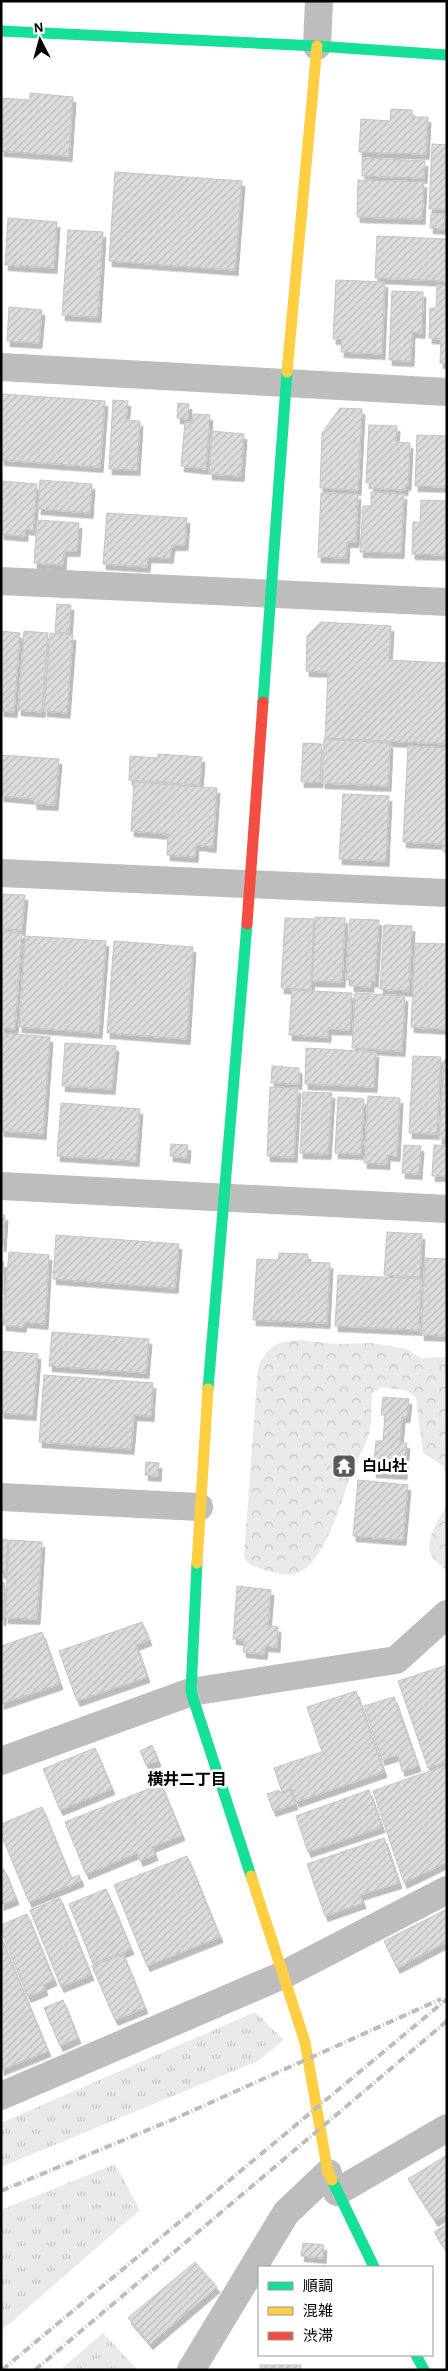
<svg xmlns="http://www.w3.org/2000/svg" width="448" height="2371" font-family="'Alegreya Sans','Noto Sans JP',sans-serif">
<defs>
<pattern id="grass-tufts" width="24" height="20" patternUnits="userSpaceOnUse" patternTransform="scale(1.25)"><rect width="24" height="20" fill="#e9e9e9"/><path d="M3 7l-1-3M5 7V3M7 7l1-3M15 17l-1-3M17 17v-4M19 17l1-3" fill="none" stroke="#c6c6c6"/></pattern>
<pattern id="forest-crowns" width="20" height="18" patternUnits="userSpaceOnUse" patternTransform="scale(1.25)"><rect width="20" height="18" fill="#e9e9e9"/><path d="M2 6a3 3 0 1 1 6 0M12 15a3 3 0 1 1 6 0" fill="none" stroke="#c6c6c6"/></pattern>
<pattern id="building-hatch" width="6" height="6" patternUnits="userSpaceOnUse" patternTransform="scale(1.25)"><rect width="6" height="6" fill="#dcdcdc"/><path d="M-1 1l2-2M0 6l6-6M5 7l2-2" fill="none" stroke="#bbb"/></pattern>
<filter id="shadow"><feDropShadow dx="3" dy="5.5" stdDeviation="0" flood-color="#0004"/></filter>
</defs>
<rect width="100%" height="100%" fill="#fff"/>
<!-- grass -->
<g fill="url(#grass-tufts)">
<polygon points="255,2012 284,2040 258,2061 1,2167 1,2123"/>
<polygon points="115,2164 140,2210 1,2331 1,2210"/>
<polygon points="103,2333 138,2370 60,2370"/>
</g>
<!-- forest -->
<g fill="url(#forest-crowns)">
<path d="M300,1340L336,1344L372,1343L406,1349L422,1358L447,1357V1478L443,1466L423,1453L416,1398L408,1391L382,1387L372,1394C371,1406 372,1418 370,1429C367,1446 357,1458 351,1474C342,1499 324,1568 294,1574C281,1576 258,1569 247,1563L244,1556L258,1367C270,1344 276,1342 300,1340Z"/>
<path d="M447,1505V1568L445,1569C441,1565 436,1562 433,1558C421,1543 440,1518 447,1505Z"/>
</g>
<!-- building -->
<g fill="url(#building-hatch)" stroke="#c4c4c4" filter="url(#shadow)">
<polygon points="30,93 73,97 69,156 1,151 1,98 30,100"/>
<polygon points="391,109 412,110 412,117 428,117 426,154 359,152 361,119 390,121"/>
<polygon points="432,144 447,145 447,209 429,209"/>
<polygon points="362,158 425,161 424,178 362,176"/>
<polygon points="115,172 242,181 235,270 109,261"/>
<polygon points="358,180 424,182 422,219 357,217"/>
<polygon points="431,214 445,214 444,229 430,228"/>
<polygon points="8,218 57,222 54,268 5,265"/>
<polygon points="68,230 103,232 98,317 62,315"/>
<polygon points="377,236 447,239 447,281 375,278"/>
<polygon points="336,280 385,282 382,354 341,352 342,339 333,339"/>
<polygon points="437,285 447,286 447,363 440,363 441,339 429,338 430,308 436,308"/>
<polygon points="392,291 423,292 422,333 412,332 411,361 389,360"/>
<polygon points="9,307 42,310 39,343 7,341"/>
<polygon points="1,394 105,401 100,467 1,460"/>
<polygon points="113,400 128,401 126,420 140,421 137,470 109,469"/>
<polygon points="178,403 189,404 188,419 177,418"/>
<polygon points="340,408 362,409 358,490 320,488 322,433"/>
<polygon points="193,414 210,415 206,469 181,466 185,422 192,423"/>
<polygon points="369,425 397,426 396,442 410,443 408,485 405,485 405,490 370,488 371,483 366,483"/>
<polygon points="212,431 244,434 241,476 209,474"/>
<polygon points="417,435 447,436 447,487 415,486"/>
<polygon points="40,480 92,484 90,513 38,509"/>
<polygon points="1,481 37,484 33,530 25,529 25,536 1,534"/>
<polygon points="371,492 404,494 401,553 360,552 363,506 371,506"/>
<polygon points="321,493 358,494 356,542 347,542 346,558 318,557"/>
<polygon points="421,500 447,501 447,555 412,554 413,522 420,522"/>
<polygon points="107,513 187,518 185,545 172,545 170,558 148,557 147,567 103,564"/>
<polygon points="37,520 79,523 77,551 64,551 63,565 34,563"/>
<polygon points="57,604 71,605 69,633 55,632"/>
<polygon points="321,622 391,626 389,660 447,663 447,744 325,738 328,672 306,671 307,636"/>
<polygon points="1,631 20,633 14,712 1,711"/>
<polygon points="24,631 48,633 42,712 18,710"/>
<polygon points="50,633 73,635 67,713 44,711"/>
<polygon points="324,739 390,743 388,786 322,783"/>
<polygon points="303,743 322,744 320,782 301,782"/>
<polygon points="408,746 447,748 447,852 443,852 443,844 403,842"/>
<polygon points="158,754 202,757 200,785 129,780 130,756 158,758"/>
<polygon points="1,755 59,759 55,805 34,804 34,799 1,796"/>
<polygon points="134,782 217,788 213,847 196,845 195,857 167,855 168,834 131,831"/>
<polygon points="343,794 389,796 386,861 339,859"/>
<polygon points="1,894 25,895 22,930 1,929"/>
<polygon points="315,917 345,918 342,982 312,981"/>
<polygon points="285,918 314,919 311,990 281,988"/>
<polygon points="350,919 379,920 375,982 371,981 371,987 351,986 351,980 346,980"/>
<polygon points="384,925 412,926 409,991 380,989"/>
<polygon points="1,931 22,933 15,1029 1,1028"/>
<polygon points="25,936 106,941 99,1033 19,1027"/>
<polygon points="114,941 193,947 187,1039 107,1033"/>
<polygon points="415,943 447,944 447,1029 411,1027"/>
<polygon points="292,990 352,993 350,1030 328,1029 328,1037 289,1035"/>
<polygon points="355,993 405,996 402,1051 352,1048"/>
<polygon points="1,1033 50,1037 43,1134 1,1131"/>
<polygon points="65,1043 116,1046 112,1089 62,1086"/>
<polygon points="306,1048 376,1052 374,1087 305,1084"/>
<polygon points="413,1056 441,1057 437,1134 409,1133"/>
<polygon points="444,1060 447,1060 447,1139 439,1139"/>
<polygon points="272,1066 299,1068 299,1084 271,1083"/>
<polygon points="270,1087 298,1088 294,1157 267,1156"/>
<polygon points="303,1092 332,1093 328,1154 300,1153"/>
<polygon points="368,1096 400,1098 397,1156 387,1155 387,1164 364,1163"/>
<polygon points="338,1097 364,1099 361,1154 335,1153"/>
<polygon points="61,1103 140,1109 136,1161 57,1156"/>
<polygon points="171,1144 188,1145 187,1158 170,1156"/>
<polygon points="404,1145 421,1146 419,1174 402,1173"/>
<polygon points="434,1145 447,1146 447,1176 432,1176"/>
<polygon points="1,1215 5,1215 3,1246 1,1246"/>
<polygon points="387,1232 422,1234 420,1277 384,1275"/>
<polygon points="56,1235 179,1244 175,1288 53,1279"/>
<polygon points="9,1252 49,1255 45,1324 24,1322 23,1327 3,1325"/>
<polygon points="279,1253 308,1254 307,1262 330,1263 327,1323 253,1320 257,1259 278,1260"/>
<polygon points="425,1258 447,1259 447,1336 421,1335"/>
<polygon points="1,1262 4,1262 1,1304"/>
<polygon points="338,1275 421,1279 419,1330 335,1326"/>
<polygon points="52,1332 149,1339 146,1373 49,1366"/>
<polygon points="1,1351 38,1354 33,1415 1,1413"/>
<polygon points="44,1375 153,1383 151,1416 134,1415 131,1449 39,1442"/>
<polygon points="383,1397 409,1399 407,1417 402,1417 400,1443 407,1443 404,1474 373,1472 376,1441 383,1441 385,1415 381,1415"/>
<polygon points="146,1462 159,1463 158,1476 145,1475"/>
<polygon points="358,1480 408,1485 403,1540 353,1536"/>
<polygon points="1,1539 8,1540 6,1573 1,1573"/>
<polygon points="9,1540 42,1542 37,1619 5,1618"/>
<polygon points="1,1582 5,1583 3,1620 1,1620"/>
<polygon points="237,1586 271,1590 268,1626 278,1627 277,1647 265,1646 264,1654 243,1652 244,1640 233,1639"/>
<polygon points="142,1622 149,1640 136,1645 147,1677 77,1701 59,1651"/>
<polygon points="42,1632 60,1684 1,1704 1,1646"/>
<polygon points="447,1665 447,1762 428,1768 398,1681"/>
<polygon points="356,1691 384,1772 296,1802 292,1789 282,1792 274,1768 322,1752 307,1707"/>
<polygon points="394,1697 418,1766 402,1771 398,1755 382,1760 364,1706"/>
<polygon points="152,1745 158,1761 146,1765 140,1751"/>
<polygon points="95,1748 112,1789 60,1810 43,1769"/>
<polygon points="447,1765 447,1862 404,1883 373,1791"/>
<polygon points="161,1784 182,1835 152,1847 155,1855 140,1861 137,1853 86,1874 65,1822"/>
<polygon points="279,1790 280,1793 291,1790 295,1804 273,1811 267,1794"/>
<polygon points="369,1790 382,1827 308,1852 296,1816"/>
<polygon points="42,1807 71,1878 79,1875 81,1881 29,1902 1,1834 1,1824"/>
<polygon points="384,1838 399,1883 360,1895 363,1903 325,1916 307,1864"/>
<polygon points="187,1856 220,1937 147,1966 114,1885"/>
<polygon points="4,1869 16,1899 1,1905 1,1870"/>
<polygon points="106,1889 131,1949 93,1964 69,1904"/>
<polygon points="60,1898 91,1975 61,1987 30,1910"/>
<polygon points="447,1909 447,1942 397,1968 384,1941"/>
<polygon points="27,1914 54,1980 43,1985 45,1990 28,1997 1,1931 1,1925"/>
<polygon points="1,1937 48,2051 1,2070"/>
<polygon points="123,1954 145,2008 115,2020 92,1966"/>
<polygon points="63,2000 78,2038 60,2046 44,2008"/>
<polygon points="447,2155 447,2214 435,2221 408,2179"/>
<polygon points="447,2224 447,2252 434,2232"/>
<polygon points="303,2243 324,2245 323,2258 301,2256"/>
<polygon points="195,2262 217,2287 150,2344 128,2318"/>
<rect x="260" y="2365" width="41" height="5"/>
</g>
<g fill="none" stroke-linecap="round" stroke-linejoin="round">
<!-- street -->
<g stroke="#bdbdbd" stroke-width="28">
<polyline points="317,46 319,1"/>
<polyline points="1,367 447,392"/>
<polyline points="1,581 447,602"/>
<polyline points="1,873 447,893"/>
<polyline points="1,1186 447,1209"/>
<polyline points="1,1497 199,1507"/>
<polyline points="1,1761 191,1692 396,1660 447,1614"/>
<polyline points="1,2096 283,1975 447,1890"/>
<polyline points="337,2192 447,2128"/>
<polyline points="191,2370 286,2213 328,2173"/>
</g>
<!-- fast -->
<g stroke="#16e098" stroke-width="11">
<polyline points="1,31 317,46 447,55"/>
<polyline points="263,702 287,372"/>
<polyline points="208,1389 247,924"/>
<polyline points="197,1563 191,1692 251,1876"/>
<polyline points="332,2180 374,2267"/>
<polyline points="416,2355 424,2370"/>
</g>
<!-- slow -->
<g stroke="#ffcf43" stroke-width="11">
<polyline points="287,372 317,46"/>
<polyline points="197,1563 208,1389"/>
<polyline points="251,1876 305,2042 328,2173 332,2180"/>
</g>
<!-- jam -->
<polyline stroke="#f24e42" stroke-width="11" points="247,924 263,702"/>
<!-- rail -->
<g stroke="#bdbdbd" stroke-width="4" stroke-dasharray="8 2.5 1 2.5" stroke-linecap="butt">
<polyline points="1,2191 174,2119 441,1999"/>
<polyline points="2,2370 447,1999"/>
<polyline points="35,2370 447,2021"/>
</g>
</g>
<!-- icons -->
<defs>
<g id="temple-square" transform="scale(1.25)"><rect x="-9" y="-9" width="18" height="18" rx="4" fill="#595959" stroke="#fff"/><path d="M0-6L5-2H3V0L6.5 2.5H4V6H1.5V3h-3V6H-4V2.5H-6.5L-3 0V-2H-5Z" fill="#fff"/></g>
</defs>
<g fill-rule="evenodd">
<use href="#temple-square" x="344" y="1466"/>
</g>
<g text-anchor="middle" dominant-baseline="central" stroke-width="5" stroke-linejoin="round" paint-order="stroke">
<!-- poi labels -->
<g font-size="15" font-weight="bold" fill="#000" stroke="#fff" text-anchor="start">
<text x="362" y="1466">白山社</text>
</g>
<!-- neighbourhood labels -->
<g font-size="16" font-weight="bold" fill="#000" stroke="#fff">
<text x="187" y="1780">横井二丁目</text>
</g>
</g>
<!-- border -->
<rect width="448" height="2371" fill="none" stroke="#000000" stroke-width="5"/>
<!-- legend -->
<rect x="258" y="2266" width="175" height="90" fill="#ffffff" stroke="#999999"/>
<rect x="268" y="2282" width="25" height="8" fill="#16e098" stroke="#999999"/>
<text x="303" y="2291" font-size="15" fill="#000000">順調</text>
<rect x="268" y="2307" width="25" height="8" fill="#ffcf43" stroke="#999999"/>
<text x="303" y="2316" font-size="15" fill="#000000">混雑</text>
<rect x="268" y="2332" width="25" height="8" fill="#f24e42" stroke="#999999"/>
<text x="303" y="2341" font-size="15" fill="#000000">渋滞</text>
<!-- north arrow -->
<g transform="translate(40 40) rotate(354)" stroke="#ffffff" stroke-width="4" paint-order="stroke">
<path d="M0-4L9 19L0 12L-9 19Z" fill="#000000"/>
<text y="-8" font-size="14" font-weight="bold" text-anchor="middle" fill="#000000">N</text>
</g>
</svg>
